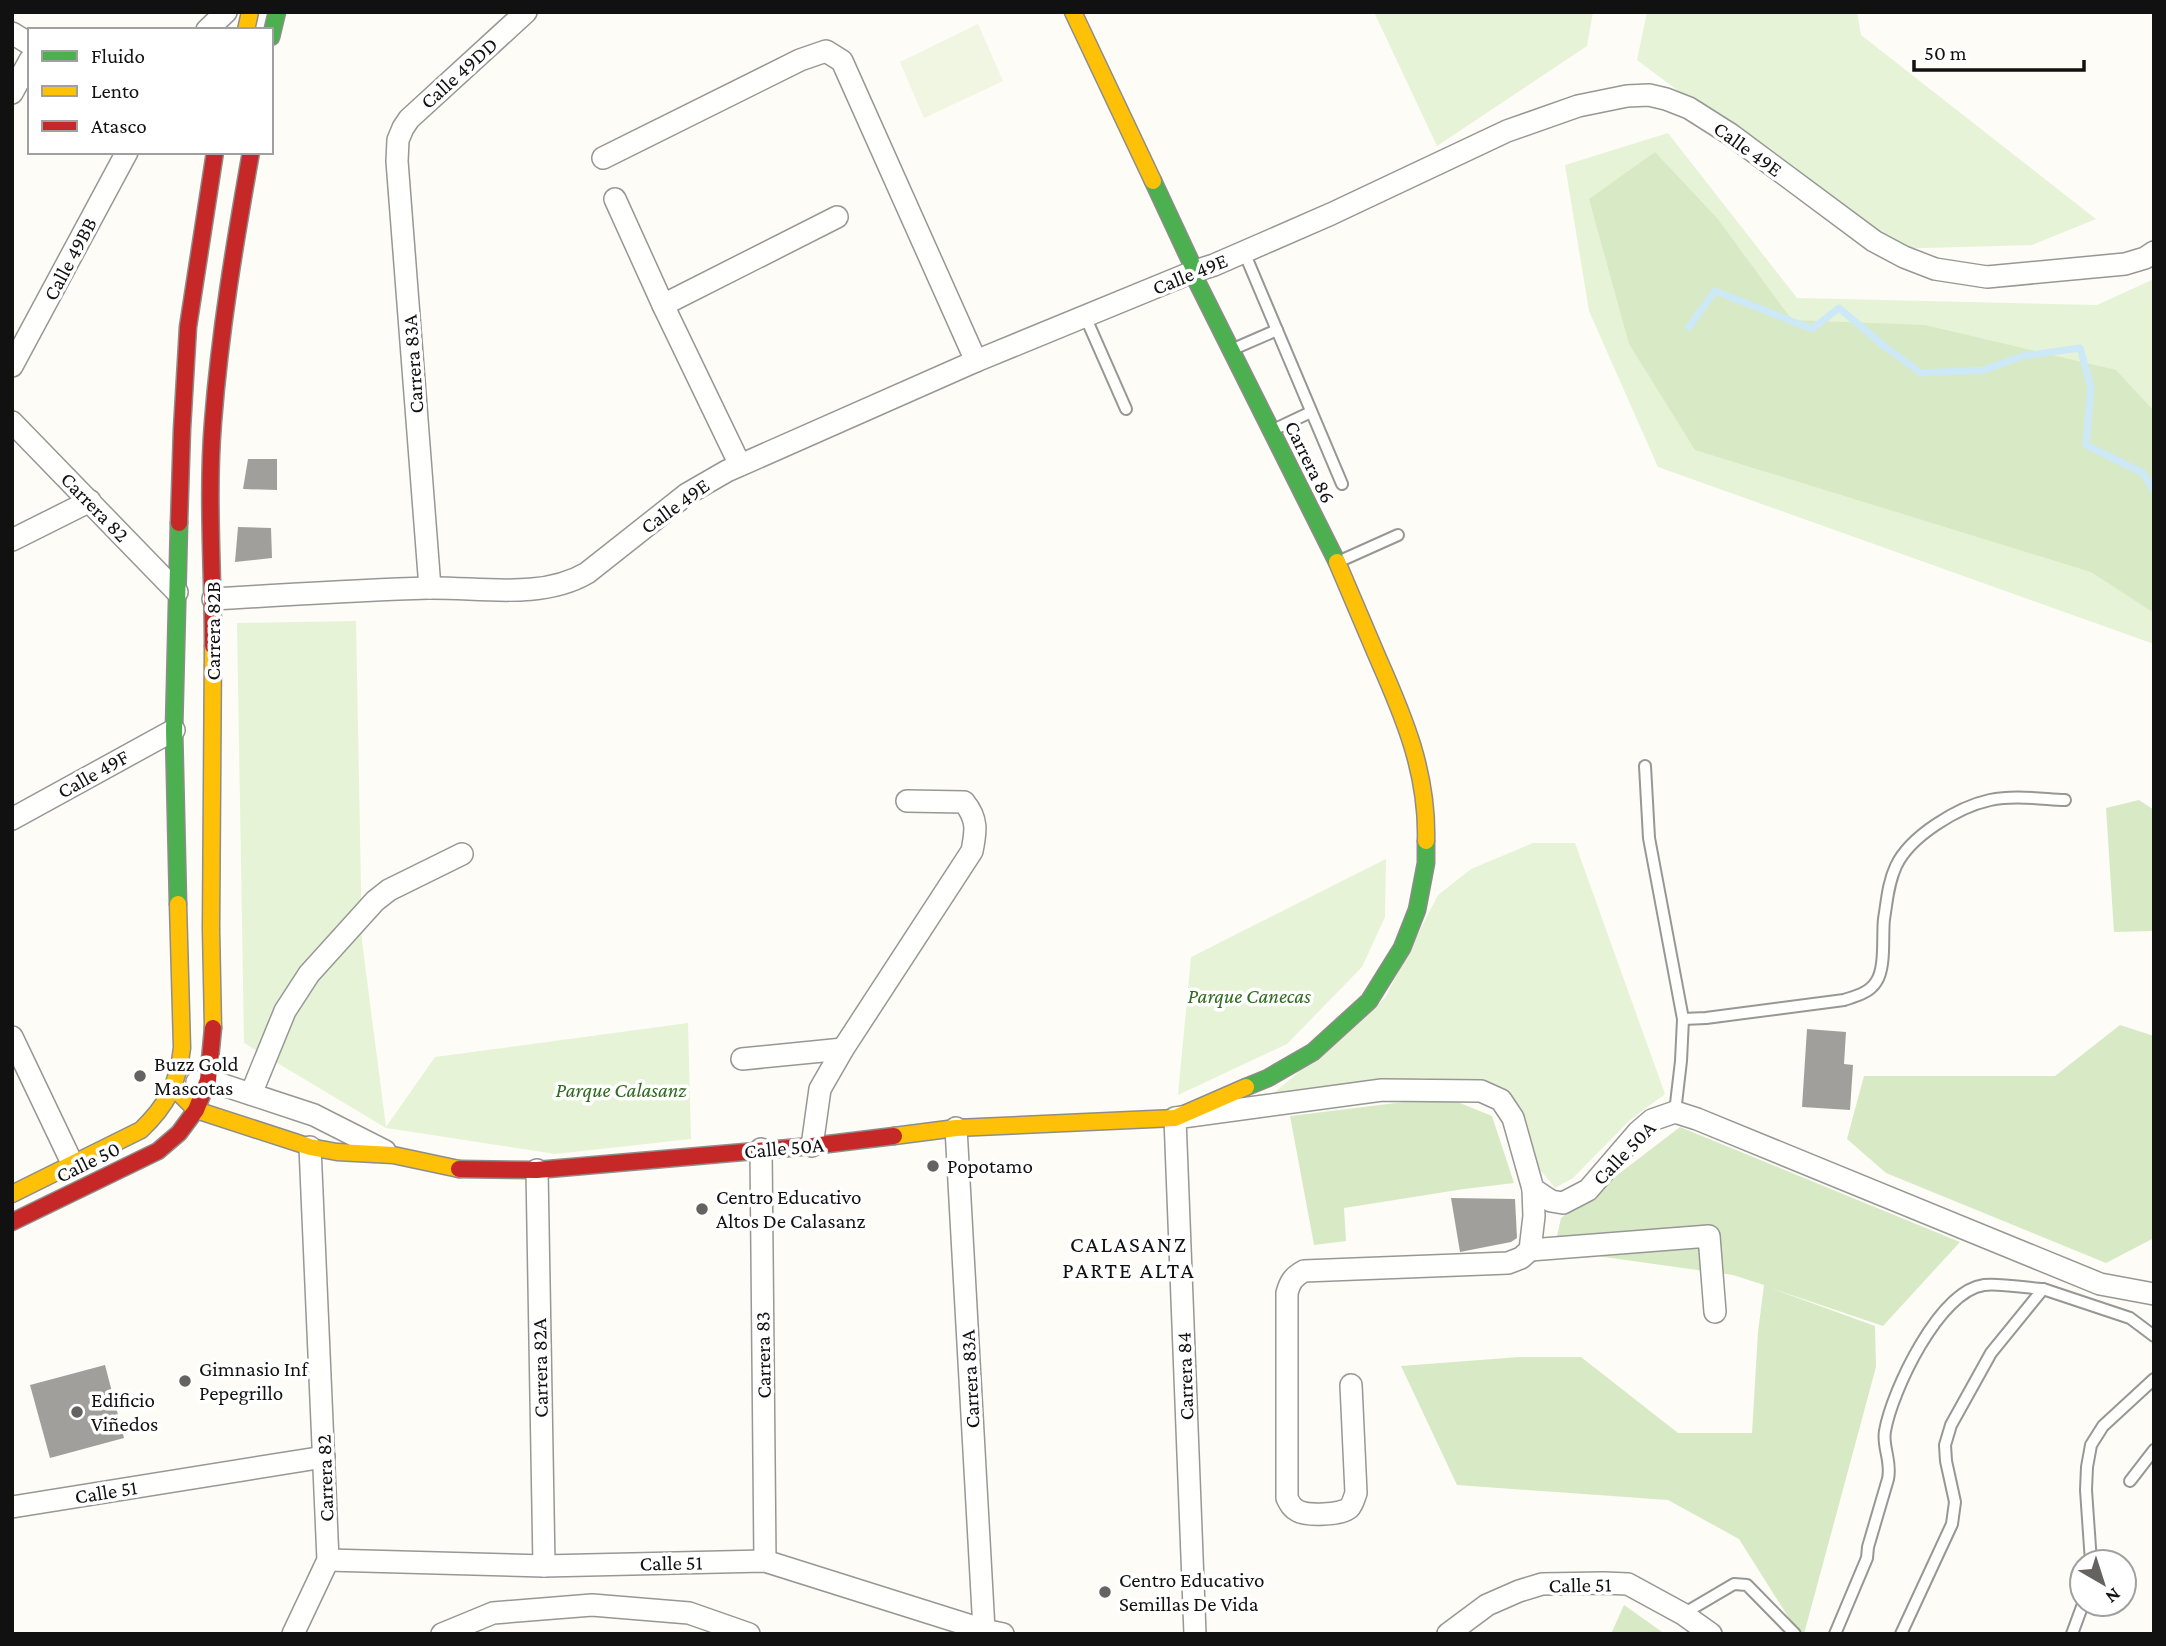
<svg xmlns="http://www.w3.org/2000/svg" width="2166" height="1646" font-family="'Crimson Pro',serif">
<rect width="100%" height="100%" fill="#fdfcf7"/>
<!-- green -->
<g fill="#e7f3d7">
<polygon points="1374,12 1593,12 1587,46 1437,146"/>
<polygon points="1647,12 1857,12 1861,35 2096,219 2032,245 1889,249 1637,60"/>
<polygon points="1668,133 1797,298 2097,305 2154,279 2154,644 1658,467 1589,311 1565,165"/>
<polygon points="356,621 362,941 386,1127 435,1057 688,1023 691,1139 555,1154 386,1128 244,1043 237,623"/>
<polygon points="1533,843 1575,843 1665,1094 1630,1120 1573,1178 1555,1188 1537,1166 1523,1112 1500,1087 1423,1078 1274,1093 1385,998 1438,895 1471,869"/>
<polygon points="1386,859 1385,917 1362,967 1287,1044 1178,1095 1191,957"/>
</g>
<!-- forest -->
<g fill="#d8eac5">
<polygon points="1655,152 1717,218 1792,320 1925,325 2116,370 2154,411 2154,613 2091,572 1695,450 1629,344 1589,199"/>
<polygon points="2139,800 2154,810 2154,931 2114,932 2106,808"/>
<polygon points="2120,1025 2154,1036 2154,1238 2106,1263 1886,1173 1847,1139 1864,1076 2055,1076"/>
<polygon points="1445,1097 1492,1116 1514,1183 1464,1189 1344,1208 1346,1241 1314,1245 1290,1116"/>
<polygon points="1680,1127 1960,1242 1883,1326 1768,1287 1875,1326 1876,1367 1804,1634 1799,1634 1739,1539 1668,1500 1457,1485 1401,1366 1519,1357 1581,1357 1678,1433 1752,1433 1758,1332 1764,1285 1733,1275 1554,1250 1561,1218"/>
<polygon points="1624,1605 1665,1634 1611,1634"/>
</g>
<!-- pitch -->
<polygon fill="#f0f6e1" points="978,24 1003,81 924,118 900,62"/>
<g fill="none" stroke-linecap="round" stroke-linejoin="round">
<!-- stream -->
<polyline stroke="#cde8f7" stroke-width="7" points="1689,327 1715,291 1812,329 1839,308 1884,346 1921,373 1984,370 2023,356 2080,348 2091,387 2086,445 2143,473 2154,491"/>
</g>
<!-- building -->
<g fill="#a19f9c">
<polygon points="248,459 277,459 277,490 243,489"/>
<polygon points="238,527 271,528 272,558 235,562"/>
<polygon points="1807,1029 1846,1032 1844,1064 1853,1065 1850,1110 1802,1107"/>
<polygon points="1451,1198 1515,1199 1517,1238 1511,1242 1460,1252"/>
<polygon points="105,1365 124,1438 50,1458 30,1385"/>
</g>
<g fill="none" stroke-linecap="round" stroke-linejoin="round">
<!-- lane casing -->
<g stroke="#979795" stroke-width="14">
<g id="lane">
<polyline points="1244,252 1342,484"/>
<polyline points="1085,316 1126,409"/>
<polyline points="1231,350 1277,330"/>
<polyline points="1273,430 1311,412"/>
<polyline points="1340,561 1398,535"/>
<polyline points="1645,766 1649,838 1683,1019 1681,1061 1675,1112"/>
<path d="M1683,1019L1706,1018L1844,1000C1856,996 1869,993 1876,982C1886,968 1882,936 1884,919C1887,901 1888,883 1896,866C1910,836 1958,807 1990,800C2014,795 2041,799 2065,800"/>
<polyline points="2043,1289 2130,1318 2154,1336"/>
<polyline points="2130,1481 2154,1450"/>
<polyline points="2091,1562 2086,1490 2087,1467 2091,1445 2103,1426 2154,1379"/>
<polyline points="1683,1614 1734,1584 1747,1585 1795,1634"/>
<path d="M1835,1634L1867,1558L1868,1547L1888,1479C1892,1461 1882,1447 1885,1431C1892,1391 1939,1291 1984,1285C1999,1283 2027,1288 2043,1289L1991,1353L1951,1425L1945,1445L1946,1461L1955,1502L1952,1524L1901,1634"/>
<polyline points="2072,1634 2083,1604"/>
</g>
</g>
<!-- street casing -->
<g stroke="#979795" stroke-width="24">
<g id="street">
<polyline points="207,30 226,12"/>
<polyline points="12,33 30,44"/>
<polyline points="12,93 30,60"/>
<polyline points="603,158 800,60 826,51 842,61 976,361"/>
<polyline points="615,199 663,305"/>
<polyline points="12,366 127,152"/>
<polyline points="12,422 177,592"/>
<polyline points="740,465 663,305 837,217"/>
<polyline points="12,540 90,501"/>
<polyline points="430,588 397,161 398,140 403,128 409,119 526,12"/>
<path d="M213,599C285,595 357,590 428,588C479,587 541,600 587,573L687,494L727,471L976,361L1195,271L1214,265L1331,214L1507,131L1578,106L1627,96L1649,95L1666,99L1689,108L1730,134L1874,241L1904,257L1935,269L1987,277L2125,264L2145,258L2154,252"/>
<polyline points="12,819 174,730"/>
<polyline points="12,1037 73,1165"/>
<polyline points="742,1059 843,1049"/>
<polyline points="197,1082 208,1080 314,1115 385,1151"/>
<polyline points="251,1094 285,1011 309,974 375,901 389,890 462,854"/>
<polyline points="956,1128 984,1630 983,1634"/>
<path d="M812,1146L820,1089L843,1049L972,851C976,831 978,819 964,802L907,801"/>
<polyline points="761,1149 765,1561"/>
<polyline points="537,1170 544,1566"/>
<polyline points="1530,1250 1709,1236 1715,1312"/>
<path d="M1351,1385L1356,1493C1354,1498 1353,1504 1349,1508C1341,1515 1307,1516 1298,1511C1292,1508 1290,1504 1287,1498V1293C1290,1282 1293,1277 1304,1271L1508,1263L1521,1258L1530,1250L1534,1216L1533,1189"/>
<polyline points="12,1507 324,1457"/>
<polyline points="328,1560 544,1566 765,1561 984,1630 1003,1634"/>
<polyline points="293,1634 328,1560 310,1147"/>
<polyline points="442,1634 493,1613 592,1605 689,1613 749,1634"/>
<polyline points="1195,1634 1175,1118 1382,1090 1481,1091 1501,1100 1513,1118 1533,1189 1551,1201 1563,1203 1588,1190 1638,1132 1652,1120 1675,1112 1697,1119 2100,1284 2154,1294"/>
<polyline points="1448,1634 1487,1605 1519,1591 1542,1584 1604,1583 1628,1584 1683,1614 1711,1634"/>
</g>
</g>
<!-- fast casing -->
<g stroke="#8e8d8b" stroke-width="19">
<g id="fast">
<polyline points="271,37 277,12"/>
<polyline points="1153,181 1195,271 1196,280 1337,562"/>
<polyline points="178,904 174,730 179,523"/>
<polyline points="1246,1087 1268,1078 1313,1052 1369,1001 1402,948 1417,910 1426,863 1426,841"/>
</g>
</g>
<!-- slow casing -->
<g stroke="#8e8d8b" stroke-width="19">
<g id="slow">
<polyline points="1073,12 1153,181"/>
<polyline points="246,30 250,12"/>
<path d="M1337,562C1350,593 1364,625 1377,656C1404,717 1428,773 1426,841"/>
<polyline points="213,646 211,929 213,1028"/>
<polyline points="174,1088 196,1110 310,1147 337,1152 393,1155 459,1169"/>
<polyline points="894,1136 956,1128 1175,1118 1246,1087"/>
<path d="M12,1194L141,1130C167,1105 178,1084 182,1048L178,904"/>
</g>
</g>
<!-- jam casing -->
<g stroke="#8e8d8b" stroke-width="19">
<g id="jam">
<polyline points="179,523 182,429 188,327 215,152"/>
<path d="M213,646C213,571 207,496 213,422C220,331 235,242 251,152"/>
<polyline points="459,1169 537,1170 812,1146 894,1136"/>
<polyline points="12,1222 158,1151 179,1133 196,1110 208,1080 213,1028"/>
</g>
</g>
<!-- lane -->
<use href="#lane" stroke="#fffffe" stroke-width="10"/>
<!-- street -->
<use href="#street" stroke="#fffffe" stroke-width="21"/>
<!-- fast -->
<use href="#fast" stroke="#4caf50" stroke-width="16"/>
<!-- slow -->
<use href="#slow" stroke="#ffc107" stroke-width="16"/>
<!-- jam -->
<use href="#jam" stroke="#c62828" stroke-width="16"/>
</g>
<!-- markers -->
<g fill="#646362" stroke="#fff" stroke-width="2.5">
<circle cx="140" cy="1076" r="7"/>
<circle cx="933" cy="1166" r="7"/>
<circle cx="702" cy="1209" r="7"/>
<circle cx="185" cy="1381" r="7"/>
<circle cx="77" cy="1412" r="7"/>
<circle cx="1105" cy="1592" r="7"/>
</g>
<g text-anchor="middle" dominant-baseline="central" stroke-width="7" stroke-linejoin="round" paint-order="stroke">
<!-- street labels -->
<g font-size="21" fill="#111" stroke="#fff">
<text transform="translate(459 73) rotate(-42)">Calle 49DD</text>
<text transform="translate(1748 149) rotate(36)">Calle 49E</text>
<text transform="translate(70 259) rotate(-62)">Calle 49BB</text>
<text transform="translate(1190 274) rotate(-22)">Calle 49E</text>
<text transform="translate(413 364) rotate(-94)">Carrera 83A</text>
<text transform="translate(1310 462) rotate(64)">Carrera 86</text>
<text transform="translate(675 506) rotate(-36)">Calle 49E</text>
<text transform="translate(95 507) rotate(46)">Carrera 82</text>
<text transform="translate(213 631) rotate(-90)">Carrera 82B</text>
<text transform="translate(93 774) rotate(-29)">Calle 49F</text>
<text transform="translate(784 1148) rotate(-5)">Calle 50A</text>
<text transform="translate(1624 1153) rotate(-46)">Calle 50A</text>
<text transform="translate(88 1162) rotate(-26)">Calle 50</text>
<text transform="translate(763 1355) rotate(-91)">Carrera 83</text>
<text transform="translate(540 1368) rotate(-91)">Carrera 82A</text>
<text transform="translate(1185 1376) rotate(-92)">Carrera 84</text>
<text transform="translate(970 1379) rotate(-93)">Carrera 83A</text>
<text transform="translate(325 1478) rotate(-92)">Carrera 82</text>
<text transform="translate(106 1492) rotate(-9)">Calle 51</text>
<text transform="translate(671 1563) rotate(-1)">Calle 51</text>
<text transform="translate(1580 1585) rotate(-1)">Calle 51</text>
</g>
<!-- park labels -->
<g font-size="21" font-style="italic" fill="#2f6b1f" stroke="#fff">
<text x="1249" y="996">Parque Canecas</text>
<text x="621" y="1090">Parque Calasanz</text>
</g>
<!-- poi labels -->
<g font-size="21" fill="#111" stroke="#fff" text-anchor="start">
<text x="154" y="1064">Buzz Gold<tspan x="154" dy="24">Mascotas</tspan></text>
<text x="947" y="1166">Popotamo</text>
<text x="716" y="1197">Centro Educativo<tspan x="716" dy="24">Altos De Calasanz</tspan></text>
<text x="199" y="1369">Gimnasio Inf<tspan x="199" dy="24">Pepegrillo</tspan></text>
<text x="91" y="1400">Edificio<tspan x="91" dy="24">Viñedos</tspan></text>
<text x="1119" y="1580">Centro Educativo<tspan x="1119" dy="24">Semillas De Vida</tspan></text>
</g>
<!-- neighbourhood labels -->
<g font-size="23" letter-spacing="2" fill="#111" stroke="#fff">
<text x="1129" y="1244">CALASANZ<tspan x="1129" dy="26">PARTE ALTA</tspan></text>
</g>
</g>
<!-- border -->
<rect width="2166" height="1646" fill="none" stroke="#111111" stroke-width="28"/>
<!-- legend -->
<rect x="28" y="28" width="245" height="126" fill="#ffffff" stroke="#a0a0a0" stroke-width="2"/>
<rect x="42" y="51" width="35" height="10" fill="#4caf50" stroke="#a0a0a0" stroke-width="2"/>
<text x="91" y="63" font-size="21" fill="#111111">Fluido</text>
<rect x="42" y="86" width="35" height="10" fill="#ffc107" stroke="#a0a0a0" stroke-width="2"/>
<text x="91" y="98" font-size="21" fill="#111111">Lento</text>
<rect x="42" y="121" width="35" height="10" fill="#c62828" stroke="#a0a0a0" stroke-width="2"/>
<text x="91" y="133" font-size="21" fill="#111111">Atasco</text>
<!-- north arrow -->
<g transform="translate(2103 1583) rotate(141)"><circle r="33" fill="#ffffff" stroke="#a0a0a0" stroke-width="2"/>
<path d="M0-5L12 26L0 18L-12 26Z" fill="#646362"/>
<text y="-10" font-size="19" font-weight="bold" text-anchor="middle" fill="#111111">N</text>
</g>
<!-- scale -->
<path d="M1914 60v10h170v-10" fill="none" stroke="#111111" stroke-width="3.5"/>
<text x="1924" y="60" font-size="21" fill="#111111" stroke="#ffffff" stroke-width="5" paint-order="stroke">50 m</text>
</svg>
